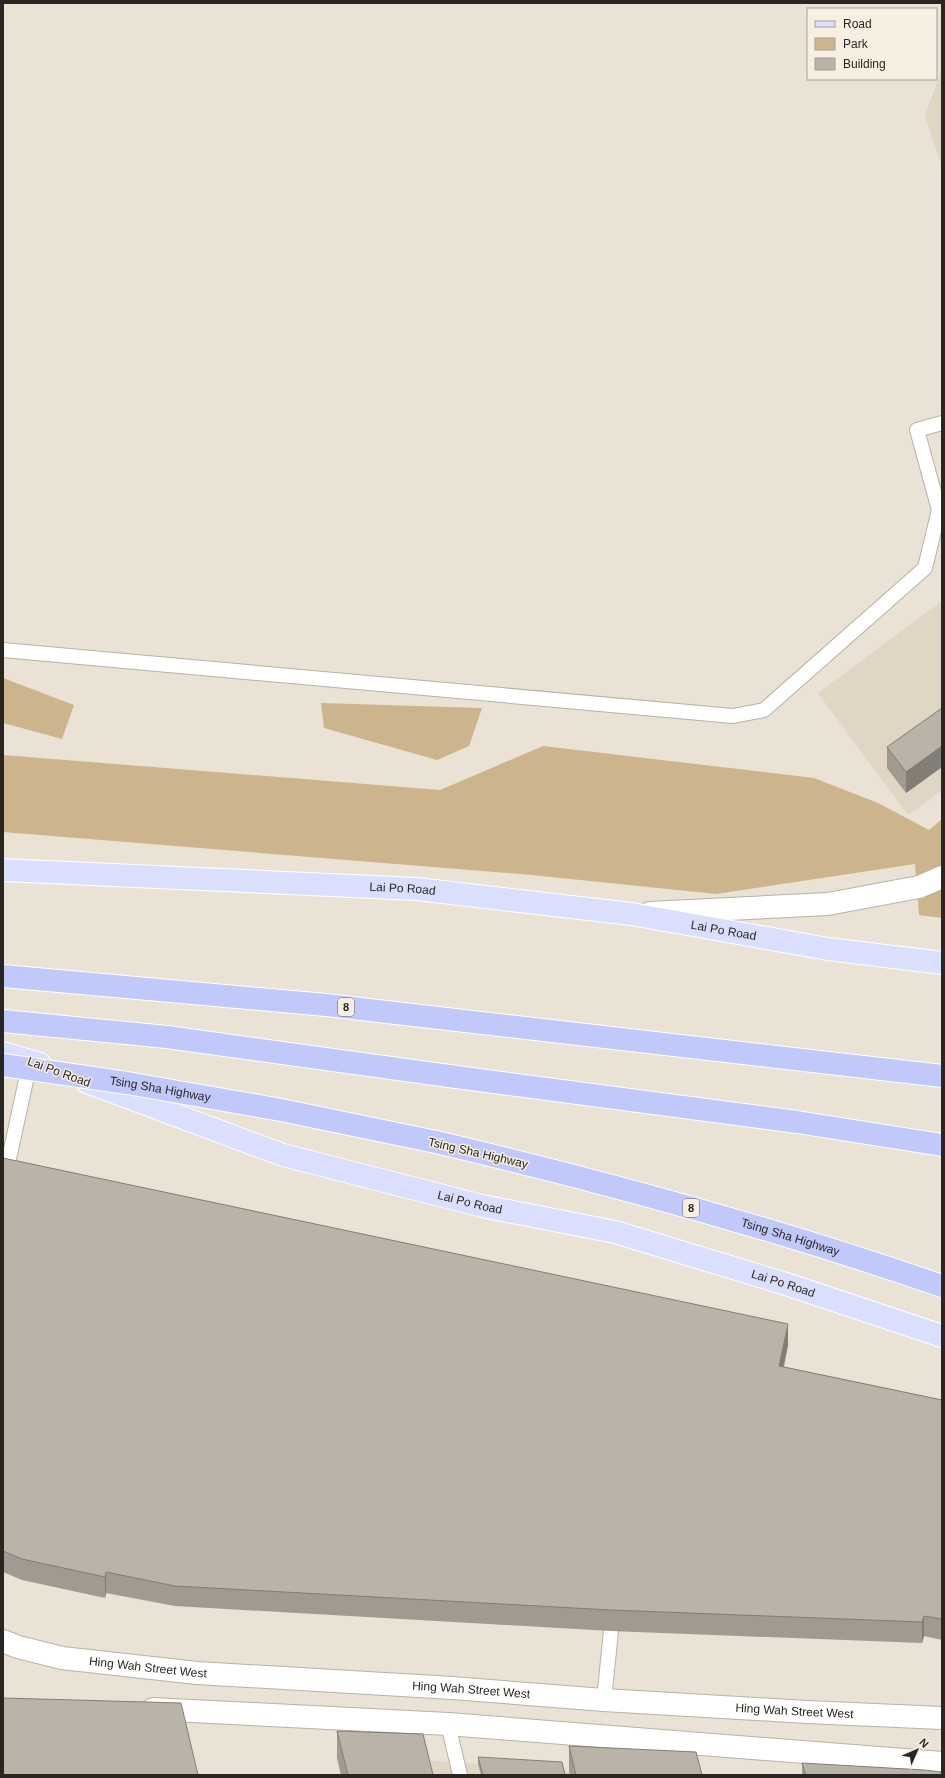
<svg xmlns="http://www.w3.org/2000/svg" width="945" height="1778" font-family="Arial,sans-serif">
<rect width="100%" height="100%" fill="#e9e2d5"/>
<!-- built -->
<g fill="#e1d5c3">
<polygon points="942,68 942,167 925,116"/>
<polygon points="942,601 942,790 908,815 818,693"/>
<polygon points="337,1758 423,1760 562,1770 569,1772 570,1775 341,1775"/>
</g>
<!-- green -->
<g fill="#ccb58c">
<polygon points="3,678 74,705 62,739 3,723"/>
<polygon points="321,703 482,708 469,746 437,760 324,728"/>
<polygon points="543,746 814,778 878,803 929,830 942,819 942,918 919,915 915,864 716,894 532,875 3,832 3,755 440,790"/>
</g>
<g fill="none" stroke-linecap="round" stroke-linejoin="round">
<!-- service casing -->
<g stroke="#b9b2a6" stroke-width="16">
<g id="service">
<polyline points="3,650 733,716 764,710 925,568 939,510 917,430 942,423"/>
<polyline points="5,1177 30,1062"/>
<polyline points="604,1700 611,1631"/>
<polyline points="448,1724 460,1775"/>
</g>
</g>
<!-- minor casing -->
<g stroke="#b9b2a6" stroke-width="24">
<polyline id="minor" points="153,1709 448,1724 942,1763"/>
</g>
<!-- tertiary casing -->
<g stroke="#b9b2a6" stroke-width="24">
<g id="tertiary">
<path id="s1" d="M3,1641L18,1647L62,1658L197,1673L452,1688L604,1700L807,1712L942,1718"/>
</g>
</g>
<!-- secondary casing -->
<g stroke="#b9b2a6" stroke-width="24">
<polyline id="secondary" points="650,913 828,904 919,887 942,877"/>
</g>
<!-- primary casing -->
<g stroke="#fff" stroke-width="24">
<g id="primary">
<path id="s2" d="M3,870L417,889L631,914L828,949L942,963"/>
<polyline points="3,1053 40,1064"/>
<path id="s3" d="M87,1082L283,1155L482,1206L615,1232L786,1284L942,1336"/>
</g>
</g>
<!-- motorway casing -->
<g stroke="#fff" stroke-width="24">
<g id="motorway">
<polyline points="3,976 326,1005 942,1076"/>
<polyline points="3,1021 167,1037 449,1076 797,1122 942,1145"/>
<path id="s4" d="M436,1142C607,1182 776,1229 942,1286"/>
</g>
</g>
<!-- service -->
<use href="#service" stroke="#fff" stroke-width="14"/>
<!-- minor -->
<use href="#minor" stroke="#fff" stroke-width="22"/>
<!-- tertiary -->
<use href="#tertiary" stroke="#fff" stroke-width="22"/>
<!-- secondary -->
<use href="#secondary" stroke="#fff" stroke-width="22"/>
<!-- primary -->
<use href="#primary" stroke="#dadffd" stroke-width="22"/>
<!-- motorway -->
<use href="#motorway" stroke="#c1c9fb" stroke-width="22"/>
<!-- motorway-bridge casing -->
<g stroke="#fff" stroke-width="24" stroke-linecap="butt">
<g id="motorway-bridge">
<path id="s5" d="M3,1065L127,1083L281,1110L436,1142"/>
</g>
</g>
<!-- motorway-bridge -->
<use href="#motorway-bridge" stroke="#c1c9fb" stroke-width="22"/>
</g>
<!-- wall -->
<g fill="#a09a90">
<polygon points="942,708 942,767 906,793 887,768 887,747"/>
<polygon points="3,1158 788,1345 784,1367 942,1400 942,1640 924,1636 922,1643 611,1631 175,1606 106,1593 105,1598 22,1580 3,1572"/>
<polygon points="337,1731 433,1775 341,1775 337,1758"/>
<polygon points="569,1746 702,1775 570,1775 569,1772"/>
<polygon points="478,1757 565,1775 481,1775 478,1764"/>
<polygon points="802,1763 942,1775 802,1775"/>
</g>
<!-- shaded-wall -->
<g fill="#827d75">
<polygon points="942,746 942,767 906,793 906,772"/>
<polygon points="788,1324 788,1345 779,1387 779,1366"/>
<polygon points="106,1572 106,1593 105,1598 105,1577"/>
<polygon points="924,1616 924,1636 922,1643 922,1622"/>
</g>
<!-- building -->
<g fill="#bab3a7" stroke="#827d75">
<polygon points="942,708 942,746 906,772 887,747"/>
<polygon points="3,1158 788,1324 779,1366 942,1400 942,1619 924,1616 922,1622 611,1610 175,1586 106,1572 105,1577 22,1559 3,1551"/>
<polygon points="3,1698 181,1703 198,1775 3,1775"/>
<polygon points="337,1731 423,1734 433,1775 348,1775"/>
<polygon points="569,1746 696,1752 702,1775 576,1775"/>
<polygon points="478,1757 562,1762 565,1775 483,1775"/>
<polygon points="802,1763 924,1770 942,1772 942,1775 806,1775"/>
</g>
<g text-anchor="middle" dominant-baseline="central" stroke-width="3" stroke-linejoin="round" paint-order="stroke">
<!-- shield labels -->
<g fill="#f6efe2" stroke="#66625c" stroke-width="1">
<rect x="338" y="998" width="16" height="18" rx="3"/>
<rect x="683" y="1199" width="16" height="18" rx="3"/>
</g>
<g font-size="11" font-weight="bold" fill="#292622">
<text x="346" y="1007">8</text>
<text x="691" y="1208">8</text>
</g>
<!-- street labels -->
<g font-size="12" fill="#292622" stroke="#f6efe2">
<text stroke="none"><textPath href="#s2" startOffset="400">Lai Po Road</textPath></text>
<text stroke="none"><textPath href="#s2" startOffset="724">Lai Po Road</textPath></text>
<text transform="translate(59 1072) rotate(20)">Lai Po Road</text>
<text stroke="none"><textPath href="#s5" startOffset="159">Tsing Sha Highway</textPath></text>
<text transform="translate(478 1153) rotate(13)">Tsing Sha Highway</text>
<text stroke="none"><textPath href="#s3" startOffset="402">Lai Po Road</textPath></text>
<text stroke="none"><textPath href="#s4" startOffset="367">Tsing Sha Highway</textPath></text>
<text stroke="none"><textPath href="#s3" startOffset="726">Lai Po Road</textPath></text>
<text stroke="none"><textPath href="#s1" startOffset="148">Hing Wah Street West</textPath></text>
<text stroke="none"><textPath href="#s1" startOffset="472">Hing Wah Street West</textPath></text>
<text stroke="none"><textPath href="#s1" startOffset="796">Hing Wah Street West</textPath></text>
</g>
</g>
<!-- border -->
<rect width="945" height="1778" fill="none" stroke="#292622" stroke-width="8"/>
<!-- legend -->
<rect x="807" y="8" width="130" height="72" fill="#f6efe2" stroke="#a49f95"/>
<rect x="815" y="21" width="20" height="6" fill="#dadffd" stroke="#a49f95"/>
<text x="843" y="28" font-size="12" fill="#292622">Road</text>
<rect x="815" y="38" width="20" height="12" fill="#ccb58c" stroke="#a49f95"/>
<text x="843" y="48" font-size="12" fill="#292622">Park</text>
<rect x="815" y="58" width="20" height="12" fill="#bab3a7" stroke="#a49f95"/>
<text x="843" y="68" font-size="12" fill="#292622">Building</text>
<!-- north arrow -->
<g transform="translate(917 1750) rotate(45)" stroke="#f6efe2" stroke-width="3" paint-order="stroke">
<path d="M0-3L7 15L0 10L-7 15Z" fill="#292622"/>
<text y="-6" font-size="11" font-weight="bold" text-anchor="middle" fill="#292622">N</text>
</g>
</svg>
